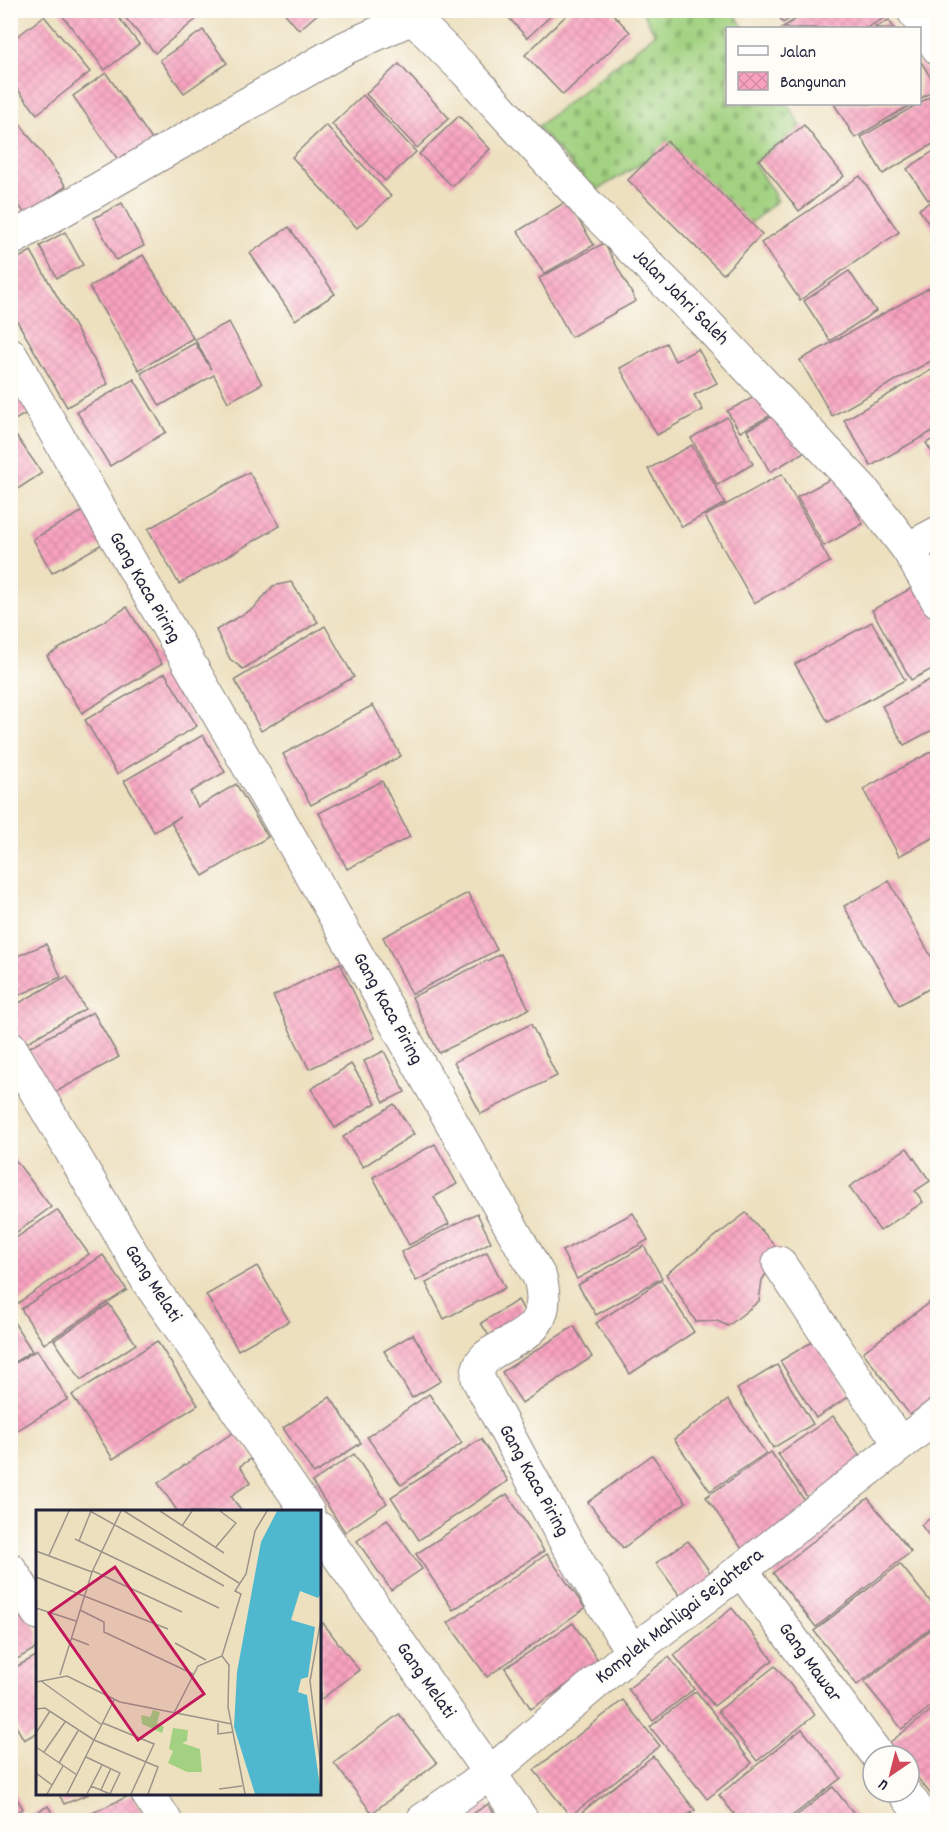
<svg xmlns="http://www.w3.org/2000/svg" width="948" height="1831" font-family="Dekko,sans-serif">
<defs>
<pattern id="cemetery-stones" width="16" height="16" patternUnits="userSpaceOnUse" patternTransform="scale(1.5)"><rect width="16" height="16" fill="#a2d281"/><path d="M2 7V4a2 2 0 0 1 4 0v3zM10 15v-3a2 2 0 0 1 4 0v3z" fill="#8bb470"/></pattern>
<pattern id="building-cross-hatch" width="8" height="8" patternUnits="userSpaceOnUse" patternTransform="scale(1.5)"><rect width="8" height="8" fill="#f8a2bf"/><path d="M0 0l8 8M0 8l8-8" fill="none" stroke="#d48ba5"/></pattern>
</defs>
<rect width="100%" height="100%" fill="#fdfcf7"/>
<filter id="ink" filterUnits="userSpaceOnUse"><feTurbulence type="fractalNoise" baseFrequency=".0167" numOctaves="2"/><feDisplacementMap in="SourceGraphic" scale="12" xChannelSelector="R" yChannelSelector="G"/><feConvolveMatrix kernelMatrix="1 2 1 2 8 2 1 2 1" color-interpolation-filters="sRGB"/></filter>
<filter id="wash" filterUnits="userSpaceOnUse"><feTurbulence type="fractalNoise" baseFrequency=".008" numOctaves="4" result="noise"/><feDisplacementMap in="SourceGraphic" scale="24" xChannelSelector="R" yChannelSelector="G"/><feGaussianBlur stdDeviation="1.35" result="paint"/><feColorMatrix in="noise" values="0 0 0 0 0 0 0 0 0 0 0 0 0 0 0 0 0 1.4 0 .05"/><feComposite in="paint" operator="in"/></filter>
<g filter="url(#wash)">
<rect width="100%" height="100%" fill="#ede0bf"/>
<!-- cemetery -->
<polygon fill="url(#cemetery-stones)" stroke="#627a5e" stroke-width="1.5" points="733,10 743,28 728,28 728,104 787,104 802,128 754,163 778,200 745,228 671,146 595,191 537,127 655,34 642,11"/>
<g id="blocks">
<!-- building -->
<g fill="url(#building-cross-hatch)">
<polygon points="58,10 113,10 139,44 105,70"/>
<polygon points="119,10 193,10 199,17 155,53"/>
<polygon points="282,10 322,10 299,30"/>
<polygon points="502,10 557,10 527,38"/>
<polygon points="572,10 609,10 630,32 563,95 525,55"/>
<polygon points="775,10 804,10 783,23"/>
<polygon points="811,10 898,10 867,28 781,28"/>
<polygon points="44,16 90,72 37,114 10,80 10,42"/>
<polygon points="889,20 894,28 874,28"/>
<polygon points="203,30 227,63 184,93 160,60"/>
<polygon points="920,60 937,88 920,99"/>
<polygon points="399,64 449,118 417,148 366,94"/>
<polygon points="106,73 153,141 121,164 73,96"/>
<polygon points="938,92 938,141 883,174 861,137"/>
<polygon points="363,95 416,152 385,181 332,124"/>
<polygon points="834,104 912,104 855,138"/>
<polygon points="10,110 66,186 26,215 10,194"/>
<polygon points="459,116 490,149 452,186 419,154"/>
<polygon points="326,125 391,196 357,228 292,157"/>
<polygon points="804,125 844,176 799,211 759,160"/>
<polygon points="667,141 762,234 723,274 628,180"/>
<polygon points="938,148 938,194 928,200 907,169"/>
<polygon points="860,176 899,232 800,300 761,243"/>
<polygon points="938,197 938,238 919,209"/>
<polygon points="567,201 594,245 544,274 518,231"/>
<polygon points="122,203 144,246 116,260 94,218"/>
<polygon points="289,227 335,294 295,320 250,253"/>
<polygon points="65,232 83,265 57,278 40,246"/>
<polygon points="938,241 938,255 931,245"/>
<polygon points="604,243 636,301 571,337 539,278"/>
<polygon points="31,251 108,384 67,407 10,309 10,263"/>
<polygon points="143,255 193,338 139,370 89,287"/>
<polygon points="849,271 876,311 830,341 804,301"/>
<polygon points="938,283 938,357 832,416 800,360"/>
<polygon points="229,322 262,384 228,402 214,375 160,406 141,373 195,343 211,369 195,339"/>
<polygon points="666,343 675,361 698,349 717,383 694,395 703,410 657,435 620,368"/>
<polygon points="10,361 40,405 10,423"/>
<polygon points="938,366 938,428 871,466 844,420"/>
<polygon points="134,379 166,432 110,466 77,412"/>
<polygon points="760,394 771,415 740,432 727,411"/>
<polygon points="782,411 804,452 770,472 747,430"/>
<polygon points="727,417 753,464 717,485 691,438"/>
<polygon points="938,436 938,462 926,443"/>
<polygon points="17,437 42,473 10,494 10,442"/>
<polygon points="692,445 725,503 682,527 648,469"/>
<polygon points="249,472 280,526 179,584 148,529"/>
<polygon points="782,474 830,562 754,603 705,516"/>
<polygon points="836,476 863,524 824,546 797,497"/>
<polygon points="85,510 104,543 52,573 33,539"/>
<polygon points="291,582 318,622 243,669 230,659 216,630 254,608 273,586"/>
<polygon points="917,585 938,622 938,666 911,680 872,610"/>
<polygon points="127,607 162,664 82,713 47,656"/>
<polygon points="872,622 905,680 828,722 795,664"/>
<polygon points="325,626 354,677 261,731 235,680"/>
<polygon points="165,673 197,726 117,774 85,720"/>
<polygon points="933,678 938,685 938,727 904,745 882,706"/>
<polygon points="373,705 401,756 311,805 283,754"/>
<polygon points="203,735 225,772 190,792 198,807 236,784 268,837 203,876 171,823 180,817 154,832 124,781"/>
<polygon points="938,748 938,835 899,856 863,789"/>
<polygon points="382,781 410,837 347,869 319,813"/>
<polygon points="889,881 938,969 938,984 899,1005 844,906"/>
<polygon points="468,893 497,950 412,994 383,937"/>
<polygon points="46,944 61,977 10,999 10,959"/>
<polygon points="501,954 529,1009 439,1053 412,997"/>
<polygon points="340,963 375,1038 309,1069 273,996"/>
<polygon points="67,976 85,1009 12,1051 10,1008"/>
<polygon points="93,1012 119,1057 54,1093 28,1048"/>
<polygon points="531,1024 557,1076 481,1114 454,1062"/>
<polygon points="384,1051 405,1092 384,1102 364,1061"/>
<polygon points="351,1064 376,1103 335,1128 311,1089"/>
<polygon points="394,1104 414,1134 363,1167 343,1137"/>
<polygon points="435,1144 457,1184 434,1197 449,1224 409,1245 373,1177"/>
<polygon points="907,1148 930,1181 915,1191 923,1202 880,1231 849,1187"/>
<polygon points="10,1153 51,1207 10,1237"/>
<polygon points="57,1210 89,1254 18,1303 10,1292 10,1242"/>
<polygon points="477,1213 491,1242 416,1281 401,1252"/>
<polygon points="633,1213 648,1240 577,1279 562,1251"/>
<polygon points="746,1213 781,1252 762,1280 759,1301 728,1326 717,1321 696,1322 666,1274"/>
<polygon points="644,1246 662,1278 596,1315 578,1285"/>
<polygon points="487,1252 505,1288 444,1319 426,1283"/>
<polygon points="103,1255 127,1290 44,1344 21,1309"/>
<polygon points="257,1266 289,1321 238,1350 206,1295"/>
<polygon points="661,1280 694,1332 630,1374 596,1323"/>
<polygon points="934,1299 938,1303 938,1394 910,1415 863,1352"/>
<polygon points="518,1300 532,1324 495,1346 481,1323"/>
<polygon points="109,1304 136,1344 81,1380 54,1340"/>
<polygon points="10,1316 32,1351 10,1365"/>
<polygon points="574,1326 592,1357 522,1403 502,1372"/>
<polygon points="413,1334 441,1381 412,1398 384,1351"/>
<polygon points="815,1340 850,1396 816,1418 780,1361"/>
<polygon points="157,1341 198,1405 113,1459 72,1395"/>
<polygon points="37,1350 68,1399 10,1435 10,1366"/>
<polygon points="777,1365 813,1424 773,1448 737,1389"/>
<polygon points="429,1394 462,1443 401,1485 367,1437"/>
<polygon points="330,1397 361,1443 314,1474 283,1428"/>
<polygon points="728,1400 766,1453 710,1491 674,1439"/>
<polygon points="833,1416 864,1462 809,1500 778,1454"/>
<polygon points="234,1432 252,1458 240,1466 251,1482 231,1496 242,1512 178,1512 158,1483"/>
<polygon points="481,1439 508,1481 419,1540 391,1497"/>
<polygon points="771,1452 809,1507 744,1552 706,1497"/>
<polygon points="354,1454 387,1503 345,1532 312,1482"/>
<polygon points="652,1455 686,1502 623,1548 588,1502"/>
<polygon points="507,1494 544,1551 453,1610 416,1554"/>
<polygon points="868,1498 911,1552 816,1627 773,1573"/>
<polygon points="938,1513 938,1548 921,1525"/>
<polygon points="387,1519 422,1569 391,1590 357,1541"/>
<polygon points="688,1541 717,1582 686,1604 656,1563"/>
<polygon points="547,1554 585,1608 487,1677 448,1623"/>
<polygon points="900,1564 938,1611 938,1622 857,1685 814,1631"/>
<polygon points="10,1586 38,1632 38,1647 10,1663"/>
<polygon points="732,1608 773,1660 714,1706 674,1655"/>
<polygon points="323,1623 359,1670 320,1700 320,1626"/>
<polygon points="573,1623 600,1663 531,1709 505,1668"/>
<polygon points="938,1624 938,1701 902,1729 864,1682"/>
<polygon points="38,1655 38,1732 24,1740 10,1716 10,1670"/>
<polygon points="669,1657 694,1689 653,1721 628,1689"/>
<polygon points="775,1666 815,1715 757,1761 718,1711"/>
<polygon points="696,1691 752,1763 707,1799 650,1727"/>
<polygon points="623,1700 660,1746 570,1816 534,1770"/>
<polygon points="938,1705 938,1791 932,1796 909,1767 909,1756 900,1756 889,1743"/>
<polygon points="399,1714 437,1763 372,1813 334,1763"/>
<polygon points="802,1729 841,1778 787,1820 739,1820 719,1795"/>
<polygon points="653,1756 695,1810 681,1820 588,1820 582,1812"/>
<polygon points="10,1786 23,1809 10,1815"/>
<polygon points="833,1787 859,1820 791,1820"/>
<polygon points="59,1794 89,1794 64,1804"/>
<polygon points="133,1794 148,1820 77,1820"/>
<polygon points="488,1804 499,1820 463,1820"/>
<polygon points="48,1806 56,1820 22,1820"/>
<polygon points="691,1814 696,1820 683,1820"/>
</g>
</g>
</g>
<g filter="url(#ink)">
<use href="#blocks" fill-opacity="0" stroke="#88817d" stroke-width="1.5"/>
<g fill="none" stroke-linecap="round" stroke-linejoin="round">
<!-- minor casing -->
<g stroke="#88817d" stroke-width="35">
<g id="minor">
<polyline points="913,10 938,48"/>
<polyline points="10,240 345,48 412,18"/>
<path d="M10,354L310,872L540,1278C560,1353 473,1335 478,1379L563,1537L632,1652"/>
<polyline points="908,549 938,533"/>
<polyline points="10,1047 148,1281 308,1512"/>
<polyline points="779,1263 900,1444"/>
<polyline points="320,1529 522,1820"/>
<polyline points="10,1569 38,1613"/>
<polyline points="741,1570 878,1756"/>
<polyline points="904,1792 925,1820"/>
<polyline points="148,1794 165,1820"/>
<polyline points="423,1820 489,1774 632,1652 741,1570 938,1415"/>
</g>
</g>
<!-- tertiary casing -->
<g stroke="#88817d" stroke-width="35">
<polyline id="tertiary" points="405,10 466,71 588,205 706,323 861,488 908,549 938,601"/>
</g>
<!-- minor -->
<use href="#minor" stroke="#fff" stroke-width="33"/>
<!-- tertiary -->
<use href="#tertiary" stroke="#fff" stroke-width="33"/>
</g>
</g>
<g text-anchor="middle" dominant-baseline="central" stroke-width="4.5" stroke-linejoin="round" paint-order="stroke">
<!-- street labels -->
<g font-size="20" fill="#22223b" stroke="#fdfcf7">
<text transform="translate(680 298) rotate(45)">Jalan Jahri Saleh</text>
<text transform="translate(144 588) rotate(60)">Gang Kaca Piring</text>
<text transform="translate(387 1009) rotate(61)">Gang Kaca Piring</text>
<text transform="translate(152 1284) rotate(57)">Gang Melati</text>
<text transform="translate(533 1481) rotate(61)">Gang Kaca Piring</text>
<text transform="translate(680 1617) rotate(-38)">Komplek Mahligai Sejahtera</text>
<text transform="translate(809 1663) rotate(54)">Gang Mawar</text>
<text transform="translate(425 1681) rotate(55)">Gang Melati</text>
</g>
</g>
<!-- overview -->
<g transform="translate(36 1510)">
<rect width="285" height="285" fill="#ede0bf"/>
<path d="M117,200L124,202L121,213L128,217L126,223L106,214L105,205L114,207ZM137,218L152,220L151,231L146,233L164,239L166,262H151L132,253L137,241L133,239Z" fill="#a2d281"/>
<path d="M241,1H285V84L282,88L264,81L255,110L279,117L272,167L265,169L262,182L271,185L285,284H219L198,217L201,162L219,64L225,32Z" fill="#50b8ce"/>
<path fill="none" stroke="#9c948a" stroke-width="1.5" d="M54,1L188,76M88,1L203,73M124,1L188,43M146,16L156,1M39,29L183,98M43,31L55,1M179,38L200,13L184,1M0,41L56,62M13,45L33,1M57,61L146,102M0,67L132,119M0,98L40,111M44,100L68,112V122L157,164M285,109L274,171L285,258M35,128L53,135M139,133L170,150M186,146L193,155L192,197L209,284M24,165L56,62L85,1M5,171L66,215M0,172L31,166L84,192L196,214M0,199L9,198L58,230L122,257L112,284M138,203L162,156L186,146L205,84L199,81L210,64L219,21L231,1M67,213L118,234L95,284M182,213V224L197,222M0,223L14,201M0,237L41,265M8,242L29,212M50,247L84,263L74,284L55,276M23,253L42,221M0,263L16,275M183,279L206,276M65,280L75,258M11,284L27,256M31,284L78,190M51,284L66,255"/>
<path fill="#c2185b" fill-opacity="0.15" stroke="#c2185b" stroke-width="3" d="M79,57L168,184L102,230L13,103Z"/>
<rect width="285" height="285" fill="none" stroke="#22223b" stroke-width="3"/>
</g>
<!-- margin -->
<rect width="948" height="1831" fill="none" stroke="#fdfcf7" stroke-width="36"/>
<!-- legend -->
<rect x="726" y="27" width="195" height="78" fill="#fdfcf7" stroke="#a5a5ac" stroke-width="1.5"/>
<rect x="738" y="46" width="30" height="9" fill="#ffffff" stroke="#a5a5ac" stroke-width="1.5"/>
<text x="780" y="57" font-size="18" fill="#22223b">Jalan</text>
<rect x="738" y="72" width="30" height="18" fill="url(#building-cross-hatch)" stroke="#a5a5ac" stroke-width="1.5"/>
<text x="780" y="87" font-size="18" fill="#22223b">Bangunan</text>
<!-- north arrow -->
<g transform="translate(891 1774) rotate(215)"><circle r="28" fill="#fdfcf7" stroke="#a5a5ac" stroke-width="1.5"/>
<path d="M0-4.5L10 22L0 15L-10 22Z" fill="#d1495b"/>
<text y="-9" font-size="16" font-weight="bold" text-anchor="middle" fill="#22223b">U</text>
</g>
</svg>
